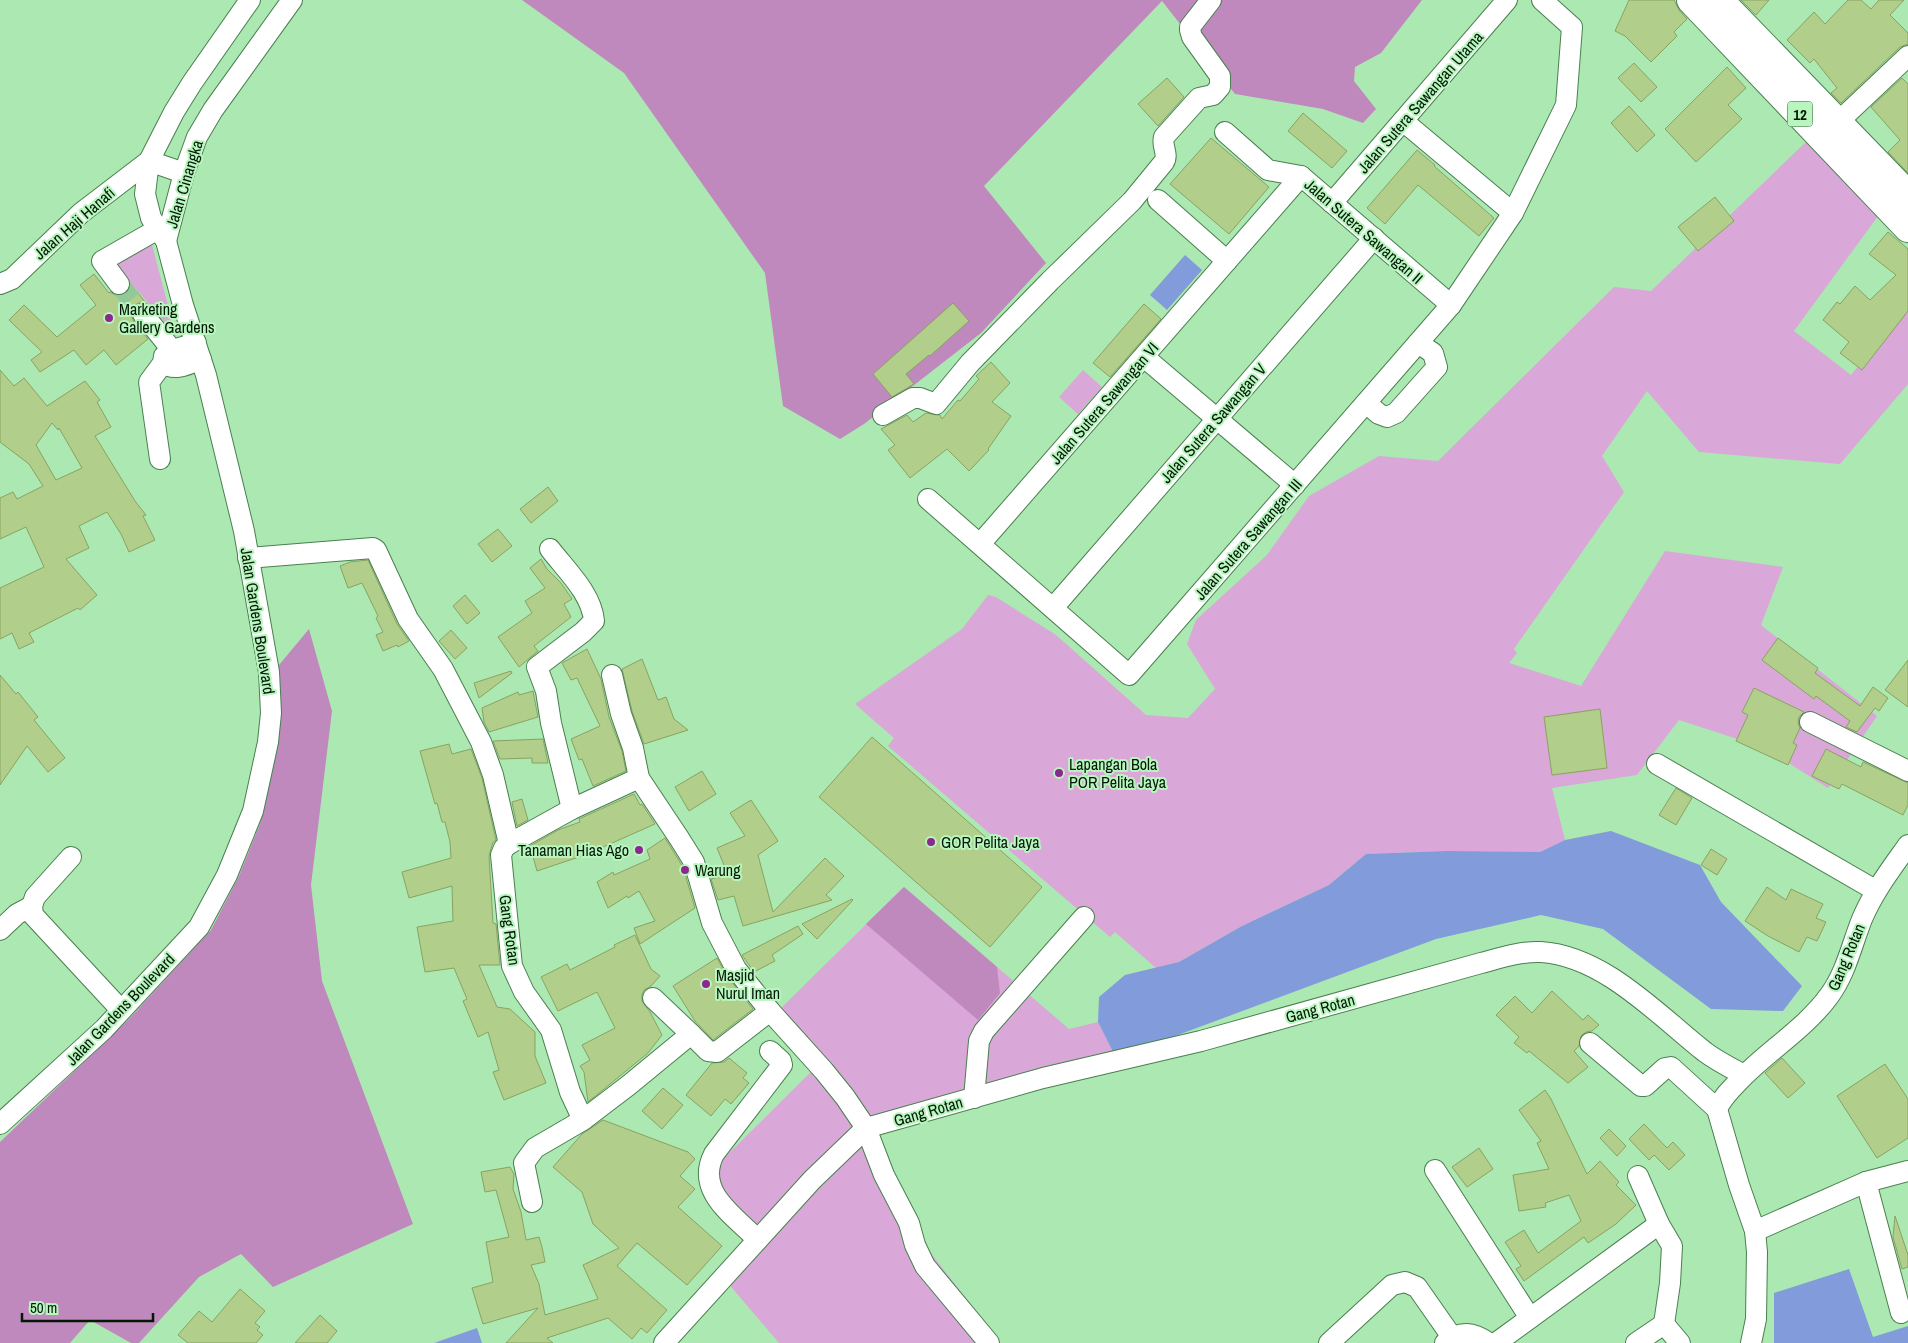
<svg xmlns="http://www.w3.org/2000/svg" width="1908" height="1343" font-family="'Archivo Narrow',sans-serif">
<rect width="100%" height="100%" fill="#ace8b2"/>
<!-- green -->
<g fill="#d9a7d8">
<polygon points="1808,140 1881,212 1794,331 1851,375 1908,305 1908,384 1840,464 1699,452 1647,391 1602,456 1624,492 1514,649 1517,653 1509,663 1581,686 1665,551 1783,567 1761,625 1877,716 1828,788 1765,748 1679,720 1637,775 1552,788 1565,840 1540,852 1446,851 1366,854 1329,885 1242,926 1179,962 1156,968 1115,932 1110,937 888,746 894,738 855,704 962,629 988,595 996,597 1056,635 1146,715 1188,718 1215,689 1187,644 1196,620 1267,555 1309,496 1379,456 1438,461 1614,287 1651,291"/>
<polygon points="151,241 176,336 116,265"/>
<polygon points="1083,370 1102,387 1078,414 1059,397"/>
<polygon points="904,887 1069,1029 1098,1022 1116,1058 868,1132 908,1224 997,1338 992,1343 779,1343 721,1275 760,1233 720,1195 710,1172 819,1064 778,1011"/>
</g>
<!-- forest -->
<g fill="#bf89be">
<polygon points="522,0 1422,0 1381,53 1355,67 1354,81 1376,109 1363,123 1323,109 1235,94 1162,1 984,186 1046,263 981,333 864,424 840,439 783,406 765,273 624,73"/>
<polygon points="309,629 332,711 311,885 322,981 413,1224 273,1287 241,1254 199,1277 139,1343 131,1343 90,1320 70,1343 0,1343 0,1142 129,1019 211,930 239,876 261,821 274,671"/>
<polygon points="904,887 997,967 1000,993 978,1020 866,924"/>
</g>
<!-- water -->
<g fill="#829bda">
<polygon points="1185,255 1202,270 1167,310 1150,295"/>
<polygon points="1611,831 1700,865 1721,902 1802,986 1783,1011 1711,1009 1603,929 1541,915 1436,939 1116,1058 1098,1022 1099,997 1125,975 1179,962 1242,926 1329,885 1366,854 1446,851 1540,852 1565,840"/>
<polygon points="1849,1269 1873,1337 1908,1326 1908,1343 1774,1343 1774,1293"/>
<polygon points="477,1328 482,1343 434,1343"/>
</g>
<!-- building -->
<g fill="#b1ce8a" stroke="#88a361" fill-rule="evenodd">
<polygon points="1629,0 1674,0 1679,10 1687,19 1674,32 1677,36 1651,62 1625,36 1615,31"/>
<polygon points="1741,0 1769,0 1756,15"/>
<polygon points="1848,0 1861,0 1871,9 1879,0 1904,0 1890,15 1908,33 1908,44 1900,47 1841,103 1831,93 1837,88 1814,59 1810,63 1787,40 1814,12 1825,24"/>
<polygon points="1634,63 1657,87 1641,102 1618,78"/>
<polygon points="1727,67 1746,88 1728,105 1742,119 1696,162 1665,129"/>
<polygon points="1167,78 1184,97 1158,126 1138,104"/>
<polygon points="1902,78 1908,84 1908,173 1888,152 1900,140 1871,107"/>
<polygon points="1629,106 1655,135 1637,152 1611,123"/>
<polygon points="1303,113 1347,151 1332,168 1288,131"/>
<polygon points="1211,138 1269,187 1229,234 1170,184"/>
<polygon points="1417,150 1435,165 1434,166 1494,218 1479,236 1418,185 1385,224 1367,208"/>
<polygon points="1715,197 1734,221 1698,251 1678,227"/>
<polygon points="1888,232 1908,249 1908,311 1862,370 1840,353 1849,342 1823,320 1837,302 1840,304 1855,286 1870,300 1896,275 1869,254"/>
<polygon points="94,274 109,293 110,292 115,295 120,296 126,294 130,289 131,284 146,303 141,302 135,305 132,310 131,315 134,322 148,339 116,365 104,350 86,365 74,350 40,372 31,360 42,352 9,320 24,305 57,337 96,305 80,285"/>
<polygon points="953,303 969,321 930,356 929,355 906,374 914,384 892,397 873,374"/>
<polygon points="1144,304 1161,319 1110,377 1093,363"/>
<polygon points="991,362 1010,383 992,402 1011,416 988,449 989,450 969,471 947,449 910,478 888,450 895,445 881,429 907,415 913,422 926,413 940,415 942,419 958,400 960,401 979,379 976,376"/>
<path d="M0,370L14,386L24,378L47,406L85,381L100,400L97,402L111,427L95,436L135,501L146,515L143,516L155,540L129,552L121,534L107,512L79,526L89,548L66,559L97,595L80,610L78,608L29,633L34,642L19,649L12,633L0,639V588L44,567L26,527L0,539V498L13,492L17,499L43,486L29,464L0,442ZM52,423L58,430L59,428L82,468L56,480L36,445Z"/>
<polygon points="548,487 558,501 531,523 520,509"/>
<polygon points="498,529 512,546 492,562 478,544"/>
<polygon points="541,559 547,569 561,583 572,599 564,604 571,617 534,646 538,651 519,667 498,637 532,613 525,601 545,588 530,568"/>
<polygon points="368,560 397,624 409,641 398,647 397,645 383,651 376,635 383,632 376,618 378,616 362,583 348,588 340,566 350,562"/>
<polygon points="465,595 480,613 467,624 453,606"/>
<polygon points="451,630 467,648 455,659 439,641"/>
<polygon points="1778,638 1818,668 1815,673 1860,706 1873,687 1888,698 1879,711 1875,708 1857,732 1846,727 1850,721 1816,696 1814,699 1762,660"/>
<polygon points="587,649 601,679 609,717 622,751 626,771 593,786 582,759 579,760 571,739 600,726 577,678 571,680 562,663"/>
<polygon points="642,659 658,700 666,697 674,719 688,730 644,744 632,711 622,669"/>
<polygon points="1908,660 1908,707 1885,690"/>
<polygon points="511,671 512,673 479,698 474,683"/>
<polygon points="0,675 16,694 18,692 38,717 34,720 65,758 48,772 27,746 0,785"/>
<polygon points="1754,688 1804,712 1799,717 1798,723 1800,728 1793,743 1797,745 1788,765 1736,741 1748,715 1742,712"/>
<polygon points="533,691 538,717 489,732 484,722 482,708 518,692 519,695"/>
<polygon points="1600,709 1607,768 1552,775 1544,717"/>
<polygon points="872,737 1042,887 990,947 819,797"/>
<polygon points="543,739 548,763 532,763 532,758 500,759 493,741"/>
<polygon points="449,744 452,754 471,749 482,778 496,840 493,842 489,856 493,923 496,924 500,965 479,965 497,1007 510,1009 535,1032 535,1056 546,1083 504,1100 493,1072 499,1070 488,1032 478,1037 463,1001 467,999 454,968 425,972 417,927 453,921 452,886 409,898 402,872 451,858 450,842 445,822 442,822 437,803 435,804 420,751"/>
<polygon points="1826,749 1861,767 1863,762 1908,783 1908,805 1903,815 1842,784 1839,789 1812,776"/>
<polygon points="702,771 716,794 689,811 675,787"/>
<polygon points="1676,788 1692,798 1676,825 1659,815"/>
<polygon points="634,794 640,805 642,804 655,824 585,855 537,871 530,846 558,830 580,822 579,819"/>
<polygon points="522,799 528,820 517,826 512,802"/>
<polygon points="751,800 778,841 758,855 773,912 825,858 844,876 826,895 832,900 743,926 734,896 718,900 711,879 728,875 717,848 745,836 730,813"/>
<polygon points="665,838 683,867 695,908 640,944 634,928 655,921 639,891 628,898 627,896 608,908 597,882 613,872 614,875 650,859 647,850"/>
<polygon points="1711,849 1727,859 1717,875 1701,865"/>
<polygon points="1767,887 1786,900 1791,889 1823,904 1816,918 1826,922 1817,941 1807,937 1799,952 1768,936 1745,921"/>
<polygon points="852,899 853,900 817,939 802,924"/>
<polygon points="798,926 803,934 772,955 775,961 754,972 742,955"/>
<polygon points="635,935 651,969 660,976 651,986 644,990 642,995 642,1001 650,1012 662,1035 648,1053 588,1102 584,1072 580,1066 590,1060 582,1045 615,1028 597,992 558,1011 541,977 567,964 570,970 615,947 614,945"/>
<polygon points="717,958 727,976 753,1009 713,1040 695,1021 673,986"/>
<polygon points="1552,991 1583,1020 1588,1015 1599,1025 1592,1031 1586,1032 1581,1036 1579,1046 1574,1051 1588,1067 1568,1083 1529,1051 1527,1053 1514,1043 1519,1037 1496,1015 1515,996 1532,1013"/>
<polygon points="729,1058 747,1073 743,1078 749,1083 731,1104 725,1099 711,1116 686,1095 712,1063 724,1062"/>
<polygon points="1782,1058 1805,1083 1788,1098 1765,1073"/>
<polygon points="1885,1064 1908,1099 1908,1138 1877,1158 1837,1096"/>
<polygon points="663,1088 683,1105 662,1129 642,1111"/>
<polygon points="1545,1090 1551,1099 1587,1174 1600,1161 1619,1182 1616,1185 1636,1205 1616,1224 1588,1243 1584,1237 1524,1281 1516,1269 1521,1266 1505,1242 1524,1230 1538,1253 1581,1221 1569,1195 1545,1203 1546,1207 1519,1211 1513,1175 1549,1169 1537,1143 1541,1141 1519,1110"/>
<polygon points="603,1120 688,1152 695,1159 680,1176 695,1189 678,1207 722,1246 687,1285 637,1243 617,1266 667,1310 647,1333 641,1328 632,1339 608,1318 547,1338 553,1343 506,1343 538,1308 483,1324 472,1288 493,1282 486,1242 509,1237 496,1190 485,1192 481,1172 510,1167 514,1174 513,1189 521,1212 526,1240 539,1237 542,1247 545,1262 531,1265 539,1284 545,1315 598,1299 583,1265 619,1248 593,1224 582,1192 553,1167 582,1134"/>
<polygon points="1644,1124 1667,1148 1673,1142 1685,1155 1669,1170 1654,1155 1649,1160 1629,1139"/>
<polygon points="1609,1129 1626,1146 1617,1156 1600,1138"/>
<polygon points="1479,1148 1493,1169 1467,1187 1452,1167"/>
<polygon points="1895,1216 1908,1255 1908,1267 1902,1269 1893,1237"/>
<polygon points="240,1289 265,1311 255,1323 260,1327 257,1330 263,1335 256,1343 188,1343 178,1335 199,1311 212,1322"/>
<polygon points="320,1315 337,1331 327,1343 295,1343"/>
</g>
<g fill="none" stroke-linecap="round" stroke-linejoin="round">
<!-- minor-tunnel -->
<polyline stroke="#93c998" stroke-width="20" stroke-dasharray="20 10" stroke-linecap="butt" points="119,284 143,314"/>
<!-- minor casing -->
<g stroke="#48804f" stroke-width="22">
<g id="minor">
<polyline points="1403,121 1513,213"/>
<polyline points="1837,123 1908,56"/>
<polyline points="1225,132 1268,170 1301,176 1451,305"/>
<polyline points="1158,200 1227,261"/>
<polyline points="1332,203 1507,0"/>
<polyline points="166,241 184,173 197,137 213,110 292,0"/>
<polyline points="0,284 12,279 81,213 149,161 184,173"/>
<polyline points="119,284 102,261 158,229"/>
<polyline points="143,314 172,350"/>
<polyline points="1144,357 1295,485"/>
<path d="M163,363C175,372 189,364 201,359"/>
<polyline points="1366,403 1379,414 1387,417 1396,413 1437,367 1433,353 1418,343"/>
<path d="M883,415L913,398H920L936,404L970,363L1050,281L1132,201L1164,162C1169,154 1161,146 1164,137L1199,98L1213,95L1220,87V76L1192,37L1190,30V27L1211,0"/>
<polyline points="160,459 149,382 163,363 164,356 172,350 196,343"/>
<polyline points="928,499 1129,675 1451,305 1513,213 1566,105 1572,27 1542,0"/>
<polyline points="980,544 1301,176"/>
<path d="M550,549C566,570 592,594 594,621L583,632L537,667L546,691L551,723L572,809"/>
<polyline points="248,558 373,548 376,550 408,619 443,669 481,742 493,775 509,844"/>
<polyline points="1053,608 1374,238"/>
<polyline points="612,675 621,714 633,748 639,778 679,838 694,862 712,923 736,969 770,1011 824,1071 845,1097 866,1128 884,1175 909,1223 915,1245 925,1266 989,1343"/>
<polyline points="1810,722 1908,771"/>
<polyline points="1657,764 1875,890"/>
<polyline points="71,857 35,897 32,906 33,915 121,1010"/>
<polyline points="0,930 17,914 32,906"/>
<polyline points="653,998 691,1034"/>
<polyline points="1590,1043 1641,1086 1645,1086 1665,1068 1671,1067 1717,1109"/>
<polyline points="974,1098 979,1041 984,1031 1084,917"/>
<polyline points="583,1120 570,1092 551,1030 524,992 512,966 501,855 504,848 509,844 572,809 639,778"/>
<polyline points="0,1124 104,1029 199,927 227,875 253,811 268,742 271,713 269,672 244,531 206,375 183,305 166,241 151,218 145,194 149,161 174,112 192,83 250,0"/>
<polyline points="1435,1170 1530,1318"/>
<polyline points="1638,1176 1659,1224 1672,1246 1670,1283 1664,1324"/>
<polyline points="1866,1182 1901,1313"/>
<polyline points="532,1202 524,1163 535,1148 583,1120 629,1085 691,1034 708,1051 717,1052 770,1011"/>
<polyline points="1755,1231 1866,1182 1908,1171"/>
<path d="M757,1239C733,1215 695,1191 714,1154L782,1065L781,1061L770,1051"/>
<path d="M664,1343L812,1180L866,1128L1043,1078L1201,1041L1481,963C1500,958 1521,951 1541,952C1604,956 1658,1015 1705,1052C1717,1061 1731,1068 1744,1075"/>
<polyline points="1329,1343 1392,1285 1405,1282 1417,1287 1452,1337"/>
<path d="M1445,1343C1460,1330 1473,1332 1489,1343"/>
<polyline points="1496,1343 1659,1224"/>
<polyline points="1636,1343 1664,1324 1680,1343"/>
<path d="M1751,1343L1756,1319L1757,1252L1755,1231L1739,1185L1717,1109C1722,1098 1730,1090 1738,1082C1766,1052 1805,1029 1829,996C1846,973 1852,944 1862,919C1874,891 1891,869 1908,845"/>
</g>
</g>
<!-- highway casing -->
<g stroke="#48804f" stroke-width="30">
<g id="highway">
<polyline points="1691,0 1908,228"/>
<polyline points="1719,0 1908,195"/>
</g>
</g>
<!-- minor -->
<use href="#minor" stroke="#fff" stroke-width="20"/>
<!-- highway -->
<use href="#highway" stroke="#fff" stroke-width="28"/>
</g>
<!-- markers -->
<g fill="#8c278e" stroke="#b9f5bf" stroke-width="2">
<circle cx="109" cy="318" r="5"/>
<circle cx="1059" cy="773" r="5"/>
<circle cx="931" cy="842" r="5"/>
<circle cx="639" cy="850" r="5"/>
<circle cx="685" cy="870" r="5"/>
<circle cx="706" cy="984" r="5"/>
</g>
<g text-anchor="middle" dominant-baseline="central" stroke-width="4" stroke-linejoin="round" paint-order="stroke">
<!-- shield labels -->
<rect fill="#b9f5bf" stroke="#3a5b3e" stroke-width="1" x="1787.5" y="101.5" width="25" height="25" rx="4"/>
<g font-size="15" font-weight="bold" fill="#031906">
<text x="1800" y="114">12</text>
</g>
<!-- street labels -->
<g font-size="16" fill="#031906" stroke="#b9f5bf">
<text transform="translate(1420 102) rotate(-49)">Jalan Sutera Sawangan Utama</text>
<text transform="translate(184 184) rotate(-73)">Jalan Cinangka</text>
<text transform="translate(74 223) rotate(-41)">Jalan Haji Hanafi</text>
<text transform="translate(1364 231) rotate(41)">Jalan Sutera Sawangan II</text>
<text transform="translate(1104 403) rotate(-49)">Jalan Sutera Sawangan VI</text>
<text transform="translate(1213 423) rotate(-49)">Jalan Sutera Sawangan V</text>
<text transform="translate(1248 539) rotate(-49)">Jalan Sutera Sawangan III</text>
<text transform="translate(258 621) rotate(81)">Jalan Gardens Boulevard</text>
<text transform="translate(510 930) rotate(82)">Gang Rotan</text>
<text transform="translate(1846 957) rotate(-67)">Gang Rotan</text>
<text transform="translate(1320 1008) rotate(-15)">Gang Rotan</text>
<text transform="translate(120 1009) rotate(-46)">Jalan Gardens Boulevard</text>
<text transform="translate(928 1111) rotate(-16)">Gang Rotan</text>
</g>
<!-- poi labels -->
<g font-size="16" fill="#031906" stroke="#b9f5bf" text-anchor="start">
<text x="119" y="309">Marketing<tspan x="119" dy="18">Gallery Gardens</tspan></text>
<text x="1069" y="764">Lapangan Bola<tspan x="1069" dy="18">POR Pelita Jaya</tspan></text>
<text x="941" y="842">GOR Pelita Jaya</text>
<text x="629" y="850" text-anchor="end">Tanaman Hias Ago</text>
<text x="695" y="870">Warung</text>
<text x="716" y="975">Masjid<tspan x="716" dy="18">Nurul Iman</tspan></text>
</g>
</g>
<!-- scale -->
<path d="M22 1313v8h131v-8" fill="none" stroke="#031906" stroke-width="2.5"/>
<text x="30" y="1313" font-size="15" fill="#031906" stroke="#b9f5bf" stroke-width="4" paint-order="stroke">50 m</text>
</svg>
